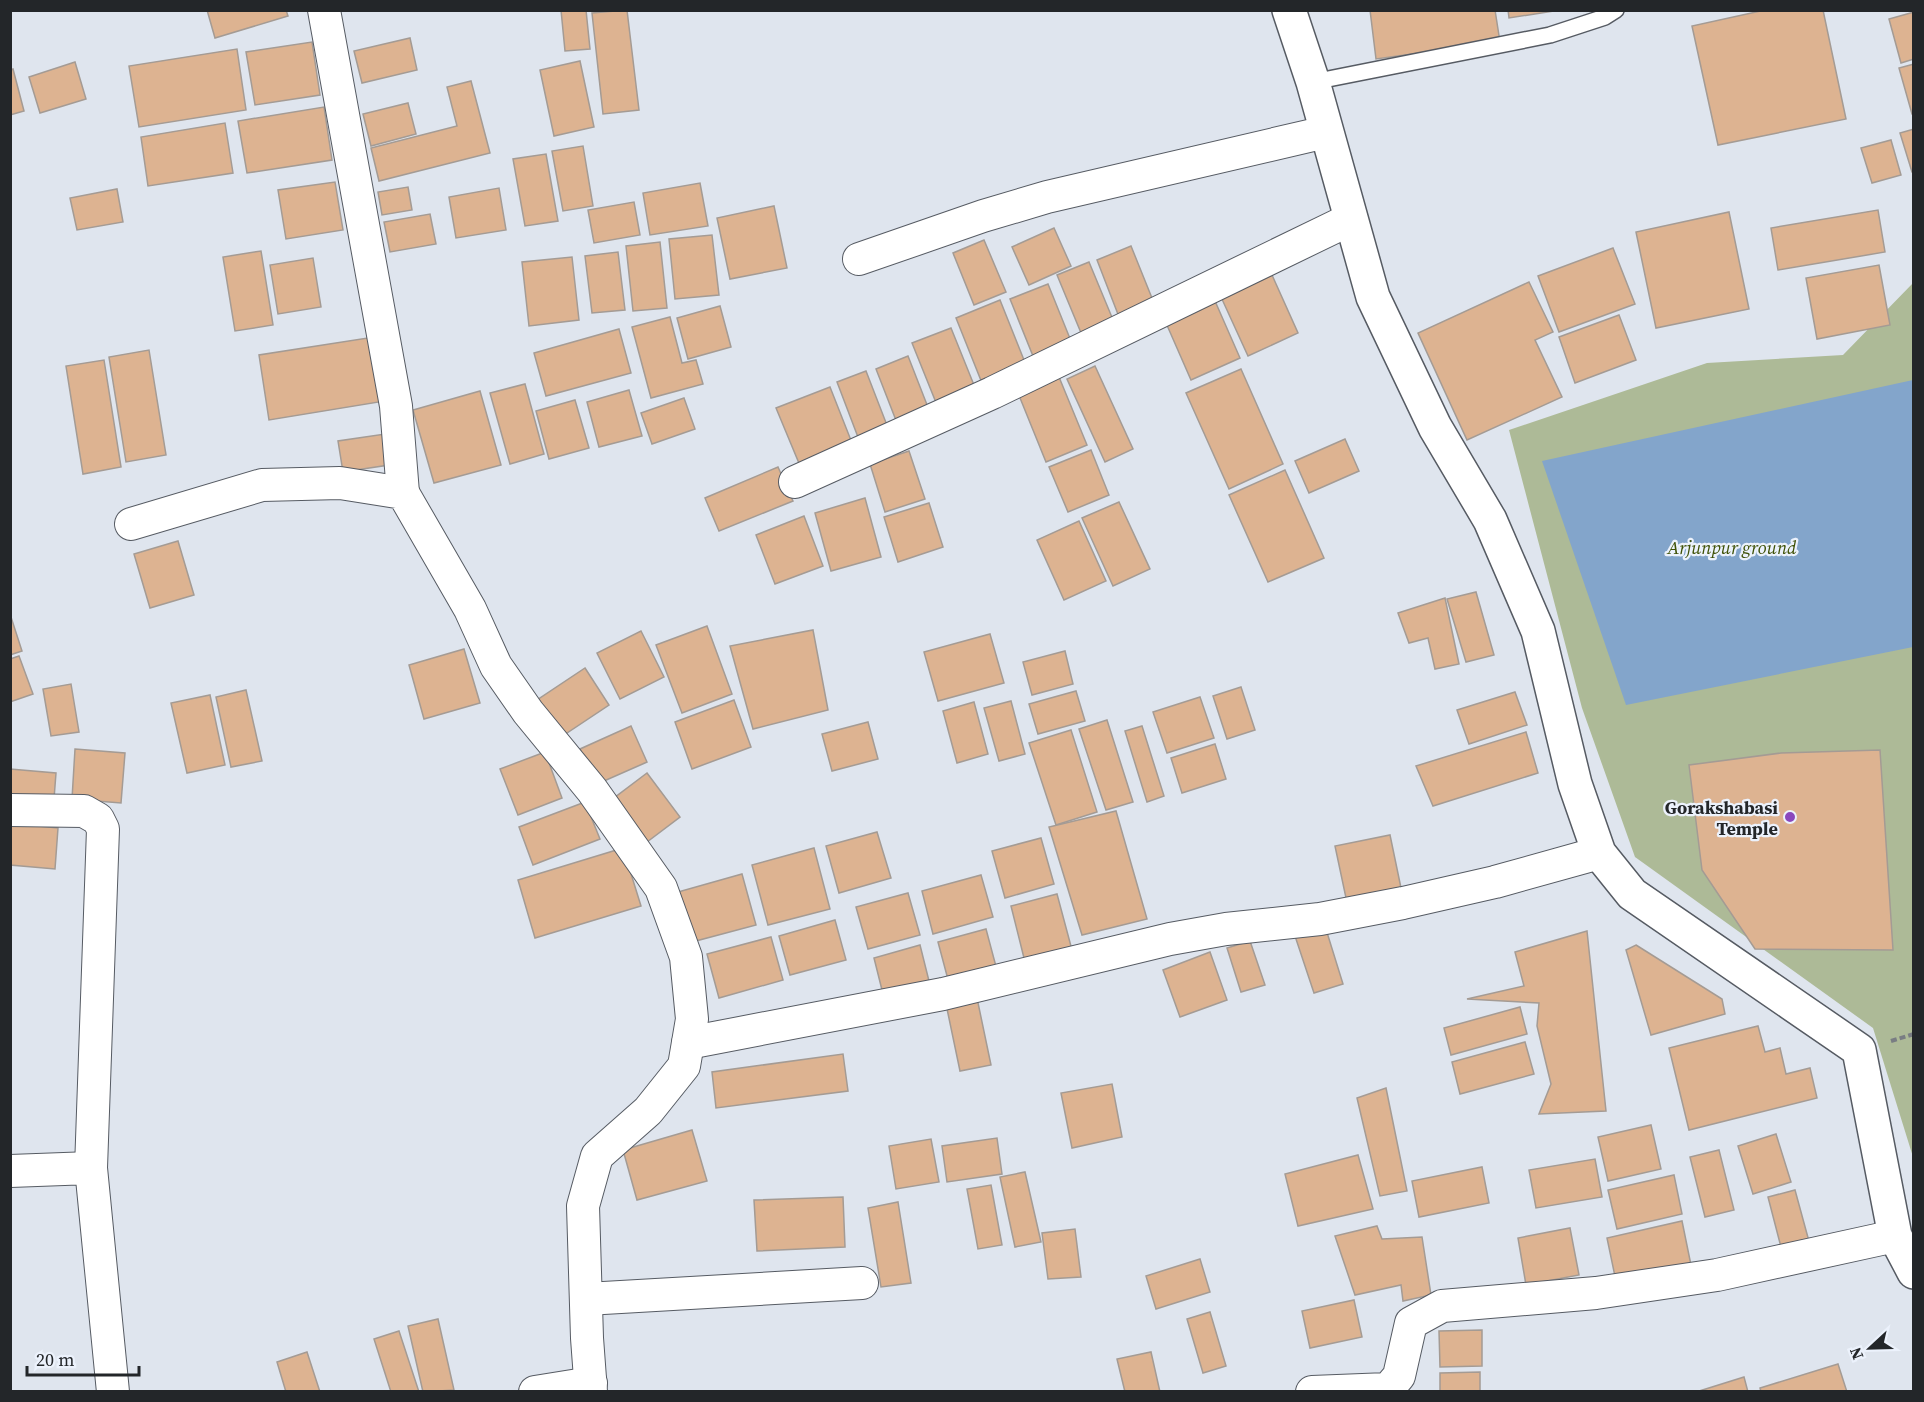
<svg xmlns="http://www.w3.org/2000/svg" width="1924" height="1402" font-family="'Source Serif 4',serif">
<rect width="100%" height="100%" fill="#dfe5ee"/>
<!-- green -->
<polygon fill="#adba97" points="1913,283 1913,1157 1873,1028 1635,857 1582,708 1509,430 1707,363 1843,355"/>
<!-- water -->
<polygon fill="#83a5cb" points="1913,380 1913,647 1626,705 1542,461"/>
<!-- building -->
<g fill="#ddb391" stroke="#a49b94" stroke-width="1.5">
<polygon points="207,10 286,10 288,16 215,38"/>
<polygon points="561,10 586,10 590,49 565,51"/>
<polygon points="627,10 639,110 603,114 592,13"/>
<polygon points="1370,10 1495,10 1500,42 1376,59"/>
<polygon points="1508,10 1560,10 1509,18"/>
<polygon points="1765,10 1823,10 1846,119 1718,145 1692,26"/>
<polygon points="1914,12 1914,59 1901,63 1889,19"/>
<polygon points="410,38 417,70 362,83 354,51"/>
<polygon points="312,42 320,95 255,105 246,52"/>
<polygon points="237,49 246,110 139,127 129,66"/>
<polygon points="580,61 594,127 554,136 540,70"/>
<polygon points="75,62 86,99 40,113 29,77"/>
<polygon points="1914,64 1914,114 1912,114 1899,68"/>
<polygon points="13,69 24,111 10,115 10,70"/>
<polygon points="471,81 490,153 379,181 371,148 457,126 447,87"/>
<polygon points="408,103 416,134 371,146 363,114"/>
<polygon points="324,107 332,160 247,173 238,121"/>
<polygon points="225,123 233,173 148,186 141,137"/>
<polygon points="1914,129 1914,172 1912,172 1900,133"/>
<polygon points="1891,140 1901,175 1872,183 1861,148"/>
<polygon points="583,146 593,206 563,211 552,151"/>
<polygon points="546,154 558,221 525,226 513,159"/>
<polygon points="335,182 343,230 286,239 278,190"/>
<polygon points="700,183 708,226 650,235 643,193"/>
<polygon points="408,187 412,210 382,215 378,192"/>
<polygon points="499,188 506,230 456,238 449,197"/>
<polygon points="117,189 123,222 77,230 70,198"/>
<polygon points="634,202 640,235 594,243 588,210"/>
<polygon points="774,206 787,268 730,279 717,218"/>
<polygon points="1878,210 1885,252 1778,270 1771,228"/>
<polygon points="1729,212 1749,309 1656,328 1636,232"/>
<polygon points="430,214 436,244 390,252 384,222"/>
<polygon points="1054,228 1071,266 1029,285 1012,247"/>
<polygon points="712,235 719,295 675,299 669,239"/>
<polygon points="984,240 1006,292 974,305 953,253"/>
<polygon points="660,242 667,308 633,311 626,246"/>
<polygon points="1131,246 1156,308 1121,322 1097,260"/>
<polygon points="1613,248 1635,304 1559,332 1538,276"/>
<polygon points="261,251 273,325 235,331 223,257"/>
<polygon points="618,252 625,310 592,313 585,256"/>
<polygon points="572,257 579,320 529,326 522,262"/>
<polygon points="313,258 321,307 278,314 270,265"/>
<polygon points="1089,262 1116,327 1084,340 1057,275"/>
<polygon points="1879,265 1890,325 1817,339 1806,278"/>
<polygon points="1272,275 1298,333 1248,356 1221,297"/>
<polygon points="1529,282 1553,332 1535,340 1562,397 1467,440 1418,333"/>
<polygon points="1048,284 1073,346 1035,361 1010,299"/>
<polygon points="1000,300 1026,365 982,383 956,318"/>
<polygon points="1215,301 1240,358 1191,380 1166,323"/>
<polygon points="720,306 731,347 688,359 677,318"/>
<polygon points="1619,315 1636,360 1575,383 1559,337"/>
<polygon points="670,317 682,363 696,360 703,384 651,398 632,327"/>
<polygon points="951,328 976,390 937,405 912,343"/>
<polygon points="619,329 631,373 546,396 534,353"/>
<polygon points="374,337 385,401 269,420 259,355"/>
<polygon points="149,350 166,455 126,462 109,357"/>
<polygon points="908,356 931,415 899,428 876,369"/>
<polygon points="104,360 121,467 83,474 66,366"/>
<polygon points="1095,366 1133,449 1105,462 1067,379"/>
<polygon points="1241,369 1283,464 1229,489 1186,393"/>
<polygon points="866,371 890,433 861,445 837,382"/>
<polygon points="1059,377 1087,445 1046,462 1018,393"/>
<polygon points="525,384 544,454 510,464 490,393"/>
<polygon points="830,387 854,448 801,468 776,408"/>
<polygon points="629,390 642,436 599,447 587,402"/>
<polygon points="480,391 501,465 434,483 413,410"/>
<polygon points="684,398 695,429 652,444 641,413"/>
<polygon points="575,400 589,448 549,459 536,411"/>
<polygon points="385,434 389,465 343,472 338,441"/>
<polygon points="1345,439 1359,471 1309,493 1295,461"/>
<polygon points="1091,450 1109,495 1068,512 1049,467"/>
<polygon points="909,451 925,499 885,512 870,464"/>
<polygon points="778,467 793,501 719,531 705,498"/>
<polygon points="1285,470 1324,558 1268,582 1229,495"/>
<polygon points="865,498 881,557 831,571 815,513"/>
<polygon points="1119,502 1150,569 1113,586 1082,518"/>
<polygon points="929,503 943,547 898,562 884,517"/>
<polygon points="804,516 823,566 775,584 756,535"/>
<polygon points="1079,521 1106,581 1064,600 1037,540"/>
<polygon points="178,541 194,595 150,608 134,554"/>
<polygon points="1476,592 1494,655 1466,662 1447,599"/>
<polygon points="1445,598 1459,664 1435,669 1428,638 1409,643 1398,613"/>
<polygon points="10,614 22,651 10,655"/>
<polygon points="707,626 732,694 682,713 656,645"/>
<polygon points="813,630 828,710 753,729 730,646"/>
<polygon points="641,631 664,677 620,699 597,653"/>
<polygon points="990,634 1004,683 938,701 924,652"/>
<polygon points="464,649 480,703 424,719 409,665"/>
<polygon points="1065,651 1073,684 1032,695 1023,662"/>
<polygon points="19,656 33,694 10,702 10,659"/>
<polygon points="585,668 609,705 561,737 537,700"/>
<polygon points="71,684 79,732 51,736 43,689"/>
<polygon points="1241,687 1255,730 1227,739 1213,696"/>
<polygon points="246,690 262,761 231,767 216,697"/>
<polygon points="1076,691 1085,721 1038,734 1029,704"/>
<polygon points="1515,692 1527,725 1469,744 1457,710"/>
<polygon points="210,695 225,765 187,773 171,703"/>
<polygon points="1200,697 1214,738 1167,753 1153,712"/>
<polygon points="734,700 751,747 692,769 675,722"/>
<polygon points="1011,701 1025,754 999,761 984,708"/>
<polygon points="974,702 988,754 957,763 943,711"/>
<polygon points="1107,720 1133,802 1106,810 1079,729"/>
<polygon points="868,722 878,759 832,771 822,734"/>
<polygon points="631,726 647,762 595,785 580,749"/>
<polygon points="1142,726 1164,796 1147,802 1125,731"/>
<polygon points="1071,730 1097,812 1056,825 1029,743"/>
<polygon points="1526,732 1538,773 1433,806 1416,766"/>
<polygon points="1215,744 1226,779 1182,793 1171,758"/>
<polygon points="75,749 125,753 121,803 72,799"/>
<polygon points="1880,750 1893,950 1755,949 1702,870 1689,765 1781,753"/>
<polygon points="545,752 562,798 518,815 500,769"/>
<polygon points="10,769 56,773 54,799 10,795"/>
<polygon points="647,773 680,817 647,842 614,798"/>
<polygon points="585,802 600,839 533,865 519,827"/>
<polygon points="1116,811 1147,919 1082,935 1049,827"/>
<polygon points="10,823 58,828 55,869 10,865"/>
<polygon points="877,832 891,878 839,893 826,846"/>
<polygon points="1390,835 1401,888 1346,898 1335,846"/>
<polygon points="1041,838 1054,884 1005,898 992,851"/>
<polygon points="623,848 641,906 535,938 518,880"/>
<polygon points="814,848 830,909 768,925 752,865"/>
<polygon points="742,874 756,925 692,942 678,892"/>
<polygon points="981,875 993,917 933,934 922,891"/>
<polygon points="908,893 920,935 868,949 856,907"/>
<polygon points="1057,894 1072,950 1025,962 1011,906"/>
<polygon points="835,920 846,960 790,975 779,936"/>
<polygon points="1325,926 1343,984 1314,993 1295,936"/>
<polygon points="986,929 998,974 950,987 938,942"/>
<polygon points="1587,931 1606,1111 1539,1114 1551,1084 1537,1026 1539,1003 1467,999 1524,986 1515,952"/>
<polygon points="771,937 783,980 719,998 707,954"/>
<polygon points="1250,941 1265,985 1241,992 1227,948"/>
<polygon points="920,945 930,985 884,998 874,958"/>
<polygon points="1636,945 1722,999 1725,1014 1651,1035 1626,950"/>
<polygon points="1210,952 1227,1000 1180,1017 1163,970"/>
<polygon points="977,998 991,1065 960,1071 946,1004"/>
<polygon points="1520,1007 1527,1034 1451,1055 1444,1028"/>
<polygon points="1758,1026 1765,1052 1780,1048 1786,1074 1810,1068 1817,1098 1689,1130 1669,1048"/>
<polygon points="1525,1042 1534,1074 1460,1094 1452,1062"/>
<polygon points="843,1054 848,1091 716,1108 712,1072"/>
<polygon points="1112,1084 1122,1137 1072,1148 1061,1093"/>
<polygon points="1386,1088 1407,1191 1380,1196 1357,1098"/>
<polygon points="1651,1125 1661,1169 1608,1181 1598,1137"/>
<polygon points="692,1130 707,1181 637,1200 623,1150"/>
<polygon points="1776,1134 1791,1182 1753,1194 1738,1146"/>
<polygon points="997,1138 1002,1174 947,1182 942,1146"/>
<polygon points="931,1139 939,1182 896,1189 889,1146"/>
<polygon points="1719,1150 1734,1210 1705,1217 1690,1157"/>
<polygon points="1358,1155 1373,1209 1298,1226 1285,1174"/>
<polygon points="1595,1159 1602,1197 1536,1208 1529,1170"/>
<polygon points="1482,1167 1489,1203 1419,1217 1412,1181"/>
<polygon points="1025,1172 1041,1242 1015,1247 1000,1177"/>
<polygon points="1674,1175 1682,1214 1617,1229 1608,1190"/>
<polygon points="991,1185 1002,1245 978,1249 967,1189"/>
<polygon points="1795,1190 1810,1245 1782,1251 1768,1197"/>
<polygon points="843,1197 845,1247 757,1251 754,1200"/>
<polygon points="898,1202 911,1283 881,1287 868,1208"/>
<polygon points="1682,1221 1692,1270 1617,1286 1607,1238"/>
<polygon points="1377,1226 1382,1239 1422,1237 1431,1295 1403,1301 1401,1285 1355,1295 1335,1236"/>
<polygon points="1570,1228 1579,1275 1526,1285 1518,1238"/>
<polygon points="1075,1229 1081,1277 1048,1279 1042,1233"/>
<polygon points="1200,1259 1210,1292 1156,1309 1146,1276"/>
<polygon points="1354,1300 1362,1337 1310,1348 1302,1311"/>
<polygon points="1210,1312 1226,1366 1203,1373 1187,1319"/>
<polygon points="438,1319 454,1390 423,1392 408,1326"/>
<polygon points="1482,1330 1482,1366 1440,1367 1439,1331"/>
<polygon points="399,1331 419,1392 391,1392 374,1339"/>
<polygon points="307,1352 320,1392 286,1392 277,1362"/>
<polygon points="1151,1352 1160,1392 1125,1392 1117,1359"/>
<polygon points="1838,1364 1847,1392 1761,1392 1760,1388"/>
<polygon points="1480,1372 1480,1392 1440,1392 1440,1373"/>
<polygon points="1744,1377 1748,1392 1696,1392"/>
</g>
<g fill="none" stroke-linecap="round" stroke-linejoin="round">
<!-- service casing -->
<g stroke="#565b63" stroke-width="18">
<polyline id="service" points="1313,82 1550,35 1605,17 1616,10"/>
</g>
<!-- minor casing -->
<g stroke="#565b63" stroke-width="34">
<g id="minor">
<polyline points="324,10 396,406 403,493"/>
<polyline points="859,259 983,216 1047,197 1326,132"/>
<polyline points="795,482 992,393 1351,219"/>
<polyline points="131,524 262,485 340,483 403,493 470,609 496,666 528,712 592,790 661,888 686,957 692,1019 684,1066 648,1111 597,1156 583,1206 587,1338 591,1392"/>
<polyline points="10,810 84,811 98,819 103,829 91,1168"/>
<polyline points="688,1043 943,994 1170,939 1226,929 1320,919 1403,903 1495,882 1599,853"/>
<polyline points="10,1171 91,1168 113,1392"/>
<polyline points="586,1299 862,1283"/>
<polyline points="535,1392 591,1383"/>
<polyline points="1312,1392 1388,1389 1399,1376 1411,1323 1442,1306 1596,1293 1717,1275 1895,1236"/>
</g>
</g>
<!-- tertiary casing -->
<g stroke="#565b63" stroke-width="36">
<polyline id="tertiary" points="1289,10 1313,82 1373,297 1435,427 1490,520 1538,631 1575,784 1599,853 1632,894 1859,1050 1895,1236 1914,1272"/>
</g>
<!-- path -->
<polyline stroke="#797d83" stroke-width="4" stroke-dasharray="6 3" stroke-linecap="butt" points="1891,1041 1914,1034"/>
<!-- service -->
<use href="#service" stroke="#fff" stroke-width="15"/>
<!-- minor -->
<use href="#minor" stroke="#fff" stroke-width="32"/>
<!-- tertiary -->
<use href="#tertiary" stroke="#fff" stroke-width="33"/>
</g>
<!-- markers -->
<circle fill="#8a48bd" stroke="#ecf2fc" stroke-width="2" cx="1790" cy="817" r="6"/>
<g text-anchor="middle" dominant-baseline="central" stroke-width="4.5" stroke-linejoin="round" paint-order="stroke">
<!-- park labels -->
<g font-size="18" font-style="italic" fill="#3e5106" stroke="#ecf2fc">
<text x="1732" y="547">Arjunpur ground</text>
</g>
<!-- poi labels -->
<g font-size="18" font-weight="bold" fill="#232629" stroke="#ecf2fc" text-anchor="end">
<text x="1778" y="807">Gorakshabasi<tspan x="1778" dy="21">Temple</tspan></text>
</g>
</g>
<!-- border -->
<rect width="1924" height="1402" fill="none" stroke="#232629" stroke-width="24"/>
<!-- north arrow -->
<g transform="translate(1870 1348) rotate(248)" stroke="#ecf2fc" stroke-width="4.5" paint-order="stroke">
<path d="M0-4.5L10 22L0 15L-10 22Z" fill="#232629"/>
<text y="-9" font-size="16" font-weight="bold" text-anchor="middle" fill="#232629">N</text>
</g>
<!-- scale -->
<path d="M27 1366v9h112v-9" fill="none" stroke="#232629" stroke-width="3"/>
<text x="36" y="1366" font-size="18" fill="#232629" stroke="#ecf2fc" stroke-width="4.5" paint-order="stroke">20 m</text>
</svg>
